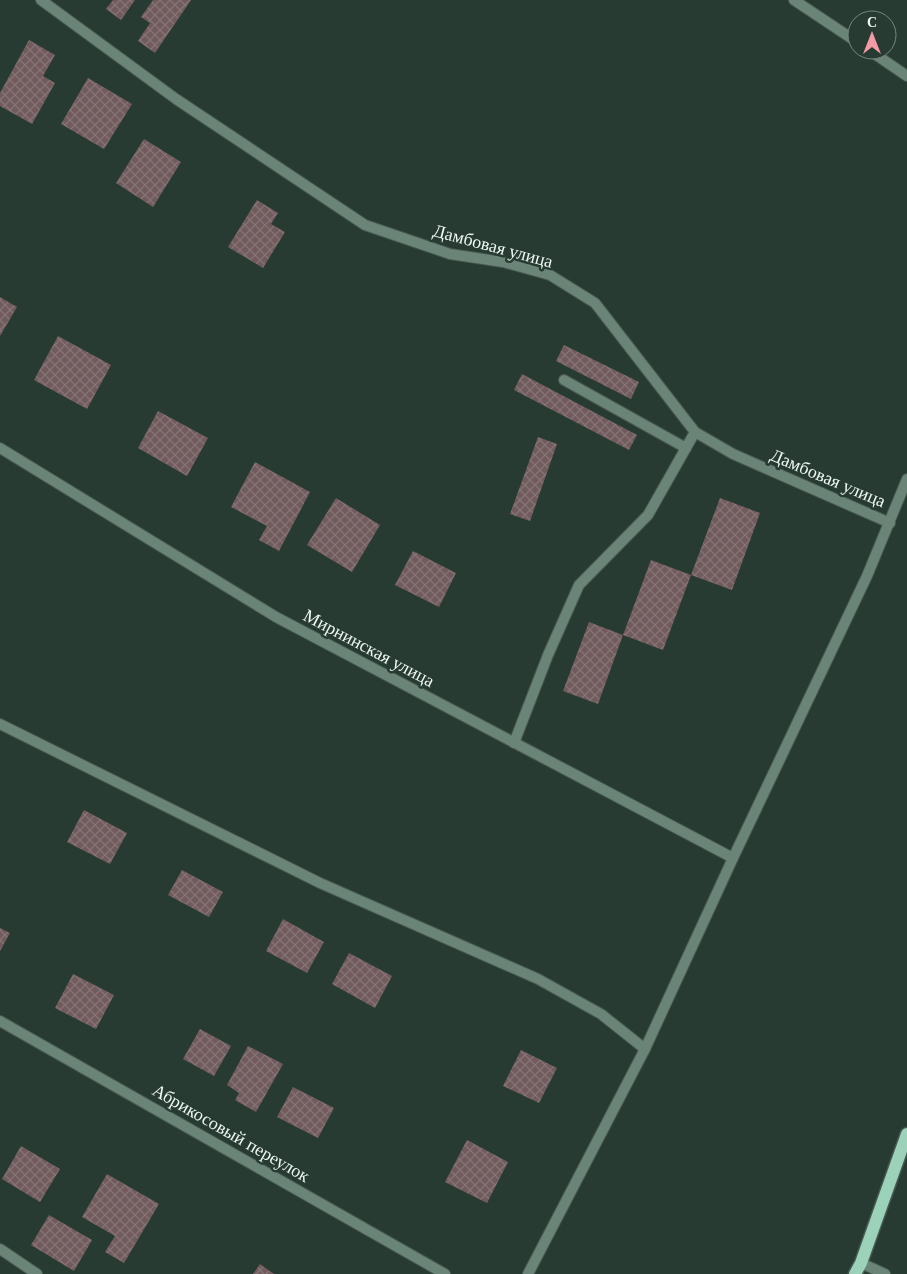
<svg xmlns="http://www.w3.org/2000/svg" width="907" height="1274" font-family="Georgia,serif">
<defs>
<pattern id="building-cross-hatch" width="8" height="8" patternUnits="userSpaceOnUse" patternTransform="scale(1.25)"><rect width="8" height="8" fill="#715b5d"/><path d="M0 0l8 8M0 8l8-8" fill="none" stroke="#857375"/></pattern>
</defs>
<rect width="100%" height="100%" fill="#283b32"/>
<!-- building -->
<g fill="url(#building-cross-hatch)">
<polygon points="113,0 135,0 121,20 106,9"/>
<polygon points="153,0 191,0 155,53 138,41 150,23 141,17"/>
<polygon points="29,40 55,55 43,76 55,83 32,124 0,106 0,93"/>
<polygon points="88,78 132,104 104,149 61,124"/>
<polygon points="144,139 181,162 153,207 116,183"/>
<polygon points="257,200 278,213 271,224 285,232 263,268 228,247"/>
<polygon points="0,297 17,307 0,336"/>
<polygon points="58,336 111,365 87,409 34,380"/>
<polygon points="564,345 639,382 631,399 556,361"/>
<polygon points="522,374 637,435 629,450 514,390"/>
<polygon points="158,411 208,438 187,476 138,448"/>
<polygon points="538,437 557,444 530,521 510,514"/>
<polygon points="255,462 310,492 279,551 259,540 267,526 231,507"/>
<polygon points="336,498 380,525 352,572 307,545"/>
<polygon points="720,498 760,513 732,590 691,575"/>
<polygon points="413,551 456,573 439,607 395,585"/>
<polygon points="651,560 691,575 663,650 623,635"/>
<polygon points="589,622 623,635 598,704 563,691"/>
<polygon points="84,810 127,833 110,864 67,842"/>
<polygon points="182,870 223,892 209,917 168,895"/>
<polygon points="283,919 324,942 307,973 266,951"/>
<polygon points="0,928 10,933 0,951"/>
<polygon points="349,953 392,976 375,1008 332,984"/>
<polygon points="73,974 114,995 96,1029 55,1008"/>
<polygon points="200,1029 231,1046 214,1076 183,1059"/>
<polygon points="248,1046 283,1064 256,1112 235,1100 239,1093 227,1085"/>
<polygon points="521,1050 557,1068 539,1103 503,1086"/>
<polygon points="293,1087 334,1108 318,1138 277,1117"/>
<polygon points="467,1140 508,1162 487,1203 445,1182"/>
<polygon points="21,1146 60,1169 40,1202 2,1179"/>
<polygon points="107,1174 159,1204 124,1263 105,1252 115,1236 82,1217"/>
<polygon points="49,1215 92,1240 74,1271 31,1245"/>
<polygon points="260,1264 274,1274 253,1274"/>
</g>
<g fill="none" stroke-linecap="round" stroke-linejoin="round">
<!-- service casing -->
<g stroke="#475951" stroke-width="12">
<g id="service">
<polyline points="564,380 686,448"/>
<polyline points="514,743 548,655 579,585 648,515 695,432"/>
</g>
</g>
<!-- minor casing -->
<g stroke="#475951" stroke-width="12">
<g id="minor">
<polyline points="41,0 176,99 365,225 450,254 503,262 550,275 595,303 695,432 733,454 890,523"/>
<polyline points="794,0 857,42"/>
<polyline points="869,50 907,76"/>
<polyline points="0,448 276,617 733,858"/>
<polyline points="0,724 320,883 538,979 601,1014 645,1049"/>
<polyline points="0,1021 445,1274"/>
<polyline points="0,1249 37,1274"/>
<polyline points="861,1263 885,1274"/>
<polyline points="528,1274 645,1049 733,858 867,576 907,479"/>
</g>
</g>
<!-- primary casing -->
<g stroke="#475951" stroke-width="15">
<polyline id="primary" points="855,1274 861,1263 907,1134"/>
</g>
<!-- service -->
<use href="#service" stroke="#6a8478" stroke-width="10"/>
<!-- minor -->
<use href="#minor" stroke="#6a8478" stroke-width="10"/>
<!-- primary -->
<use href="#primary" stroke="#9bd2b9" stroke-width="12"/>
</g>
<g text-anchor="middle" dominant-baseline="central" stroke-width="5" stroke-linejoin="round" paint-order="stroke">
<!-- street labels -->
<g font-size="18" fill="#ecf7f2" stroke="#283b32">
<text transform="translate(493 246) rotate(15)">Дамбовая улица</text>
<text transform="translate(828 478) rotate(23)">Дамбовая улица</text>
<text transform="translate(369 648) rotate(28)">Мирнинская улица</text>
<text transform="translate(231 1133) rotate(30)">Абрикосовый переулок</text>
</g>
</g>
<!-- north arrow -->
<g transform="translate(872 35)"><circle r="24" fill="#283b32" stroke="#76867f"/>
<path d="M0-4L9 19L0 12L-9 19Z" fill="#f49aa6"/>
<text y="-8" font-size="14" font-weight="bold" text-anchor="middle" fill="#ecf7f2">С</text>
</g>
</svg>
